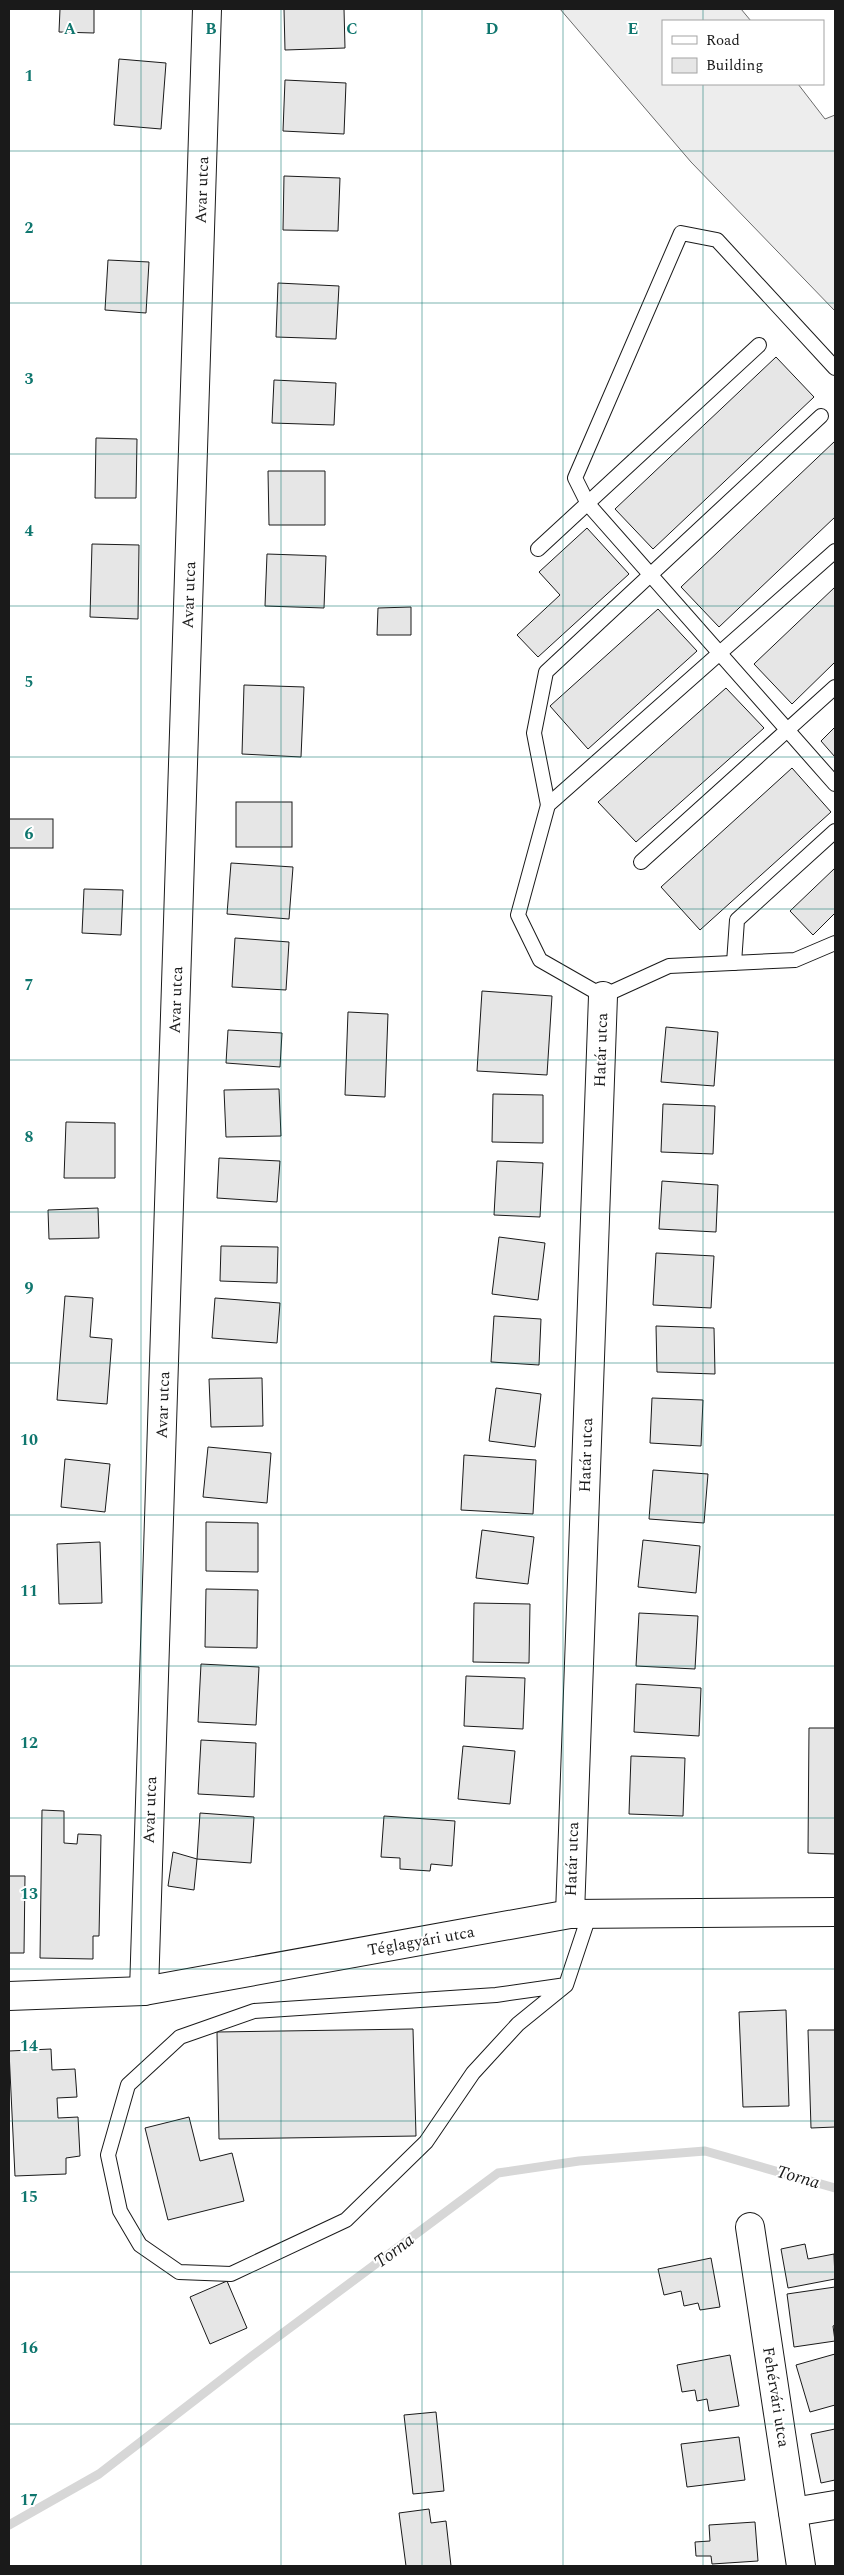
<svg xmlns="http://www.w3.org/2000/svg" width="844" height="2575" font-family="Spectral,serif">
<rect width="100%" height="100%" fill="#fff"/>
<!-- built -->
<polygon fill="#ededed" stroke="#6a6a6a" points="560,9 741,9 751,21 663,21 663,84 798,84 825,119 835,115 835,311 691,162"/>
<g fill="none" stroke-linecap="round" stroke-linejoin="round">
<!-- stream -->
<polyline stroke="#d7d7d7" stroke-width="9" points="9,2525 99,2474 252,2356 498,2173 579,2161 705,2151 835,2188"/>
</g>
<!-- building -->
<g fill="#e6e6e6" stroke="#1a1a1a">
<polygon points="60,9 94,9 94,33 59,32"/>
<polygon points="284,9 344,9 345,48 285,50"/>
<polygon points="119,59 166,63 161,129 114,125"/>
<polygon points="285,80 346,83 344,134 283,131"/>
<polygon points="284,176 340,178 338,231 283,230"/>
<polygon points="108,260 149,262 146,313 105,310"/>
<polygon points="278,283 339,286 336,339 276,337"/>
<polygon points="776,357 814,397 653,549 615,509"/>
<polygon points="274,380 336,383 334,425 272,423"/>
<polygon points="96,438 137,439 136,498 95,498"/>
<polygon points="835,441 835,517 719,627 681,587"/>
<polygon points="268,471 325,471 325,525 269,525"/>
<polygon points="587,528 629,574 538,657 517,635 560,595 539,572"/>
<polygon points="92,544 139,545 138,619 90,617"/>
<polygon points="267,554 326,556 324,608 265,606"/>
<polygon points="835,587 835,662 792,704 754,664"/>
<polygon points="411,607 411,635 377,635 378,608"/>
<polygon points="658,609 697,651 588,749 550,706"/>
<polygon points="244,685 304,687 301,757 242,754"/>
<polygon points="726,688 764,728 636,842 598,802"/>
<polygon points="835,727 835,757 821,741"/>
<polygon points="792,768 831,812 700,930 661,887"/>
<rect x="236" y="802" width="56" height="45"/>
<rect x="9" y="819" width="44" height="29"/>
<polygon points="231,863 293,867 289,919 227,914"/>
<polygon points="835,868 835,913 813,935 790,911"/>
<polygon points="84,889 123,890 121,935 82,933"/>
<polygon points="235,938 289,942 286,990 232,987"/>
<polygon points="482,991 552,996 547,1075 477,1071"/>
<polygon points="348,1012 388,1014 385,1097 345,1095"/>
<polygon points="666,1027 718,1032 714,1086 661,1082"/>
<polygon points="228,1030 282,1033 280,1067 226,1063"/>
<polygon points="279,1089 281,1136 226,1137 224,1090"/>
<polygon points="493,1094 543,1095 543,1143 492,1142"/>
<polygon points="663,1104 715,1106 713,1154 661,1152"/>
<polygon points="66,1122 115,1123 115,1178 64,1178"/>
<polygon points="219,1158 280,1161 277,1202 217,1198"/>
<polygon points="497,1161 543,1163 540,1217 494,1215"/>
<polygon points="662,1181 718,1185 716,1232 659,1229"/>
<polygon points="98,1208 99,1238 49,1239 48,1210"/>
<polygon points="499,1237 545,1243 538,1300 492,1294"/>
<polygon points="221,1246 278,1247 277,1283 220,1281"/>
<polygon points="656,1253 714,1256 711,1308 653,1305"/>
<polygon points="65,1296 93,1298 90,1337 112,1339 107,1404 57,1400"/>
<polygon points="215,1298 280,1303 277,1343 212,1338"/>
<polygon points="494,1316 541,1319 539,1365 491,1362"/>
<polygon points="656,1326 714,1328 715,1374 657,1372"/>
<polygon points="262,1378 263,1426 211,1427 209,1379"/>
<polygon points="496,1388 541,1394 535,1447 489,1441"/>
<polygon points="652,1398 703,1400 701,1446 650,1443"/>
<polygon points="208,1447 271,1453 267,1503 203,1497"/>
<polygon points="464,1455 536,1460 533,1514 461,1510"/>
<polygon points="65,1459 110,1464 105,1512 61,1507"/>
<polygon points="653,1470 708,1474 704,1523 649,1519"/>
<polygon points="206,1522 258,1523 258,1572 206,1571"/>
<polygon points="482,1530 534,1537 528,1584 476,1578"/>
<polygon points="643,1540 700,1546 696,1593 638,1587"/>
<polygon points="100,1542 102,1603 59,1604 57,1544"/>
<polygon points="206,1589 258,1590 257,1648 205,1647"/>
<polygon points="474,1603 530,1604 529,1663 473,1662"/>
<polygon points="639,1613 698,1616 695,1669 636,1666"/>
<polygon points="201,1664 259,1667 256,1725 198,1722"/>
<polygon points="466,1676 525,1678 523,1729 464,1726"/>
<polygon points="636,1684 701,1688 699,1736 634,1732"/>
<polygon points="809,1728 835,1728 835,1854 808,1853"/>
<polygon points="201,1740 256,1743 254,1797 198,1794"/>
<polygon points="463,1746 515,1751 510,1804 458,1799"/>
<polygon points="631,1756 685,1758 683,1816 629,1814"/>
<polygon points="42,1810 64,1811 64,1843 77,1844 78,1834 101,1835 99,1936 93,1936 93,1959 40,1958"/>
<polygon points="200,1813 254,1817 251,1863 197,1859"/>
<polygon points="384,1816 455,1821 452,1866 431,1864 430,1871 400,1869 400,1858 381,1857"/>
<polygon points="173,1852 197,1859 194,1890 168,1886"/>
<polygon points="9,1876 25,1876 24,1953 9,1953"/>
<polygon points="786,2010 789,2106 743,2107 739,2012"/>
<polygon points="413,2029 416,2136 219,2139 217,2032"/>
<polygon points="808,2030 835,2030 835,2127 811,2128"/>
<polygon points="51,2049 52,2070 75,2069 77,2097 57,2098 58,2118 78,2117 80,2156 66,2158 66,2174 15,2176 9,2051"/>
<polygon points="189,2117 200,2161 232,2153 244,2201 168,2220 145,2128"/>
<polygon points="805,2244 808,2259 834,2254 835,2279 788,2288 781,2249"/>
<polygon points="711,2258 720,2307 700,2310 698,2303 684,2306 681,2291 664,2295 658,2269"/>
<polygon points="227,2281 247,2328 210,2344 190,2297"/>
<polygon points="835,2287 835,2325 833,2326 835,2341 794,2347 787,2294"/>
<polygon points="835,2354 835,2405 810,2412 796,2365"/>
<polygon points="730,2355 739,2406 709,2411 707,2399 697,2401 695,2390 682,2392 677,2365"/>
<polygon points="436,2412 444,2491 413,2494 404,2415"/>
<polygon points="835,2429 835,2480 821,2483 811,2434"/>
<polygon points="739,2437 745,2480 687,2487 681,2444"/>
<polygon points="429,2509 431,2523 446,2521 451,2566 406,2566 399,2513"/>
<polygon points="755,2522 758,2561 712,2564 711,2556 696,2556 695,2542 710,2541 709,2525"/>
</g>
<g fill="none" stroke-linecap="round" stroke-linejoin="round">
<!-- service casing -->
<g stroke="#1a1a1a" stroke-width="16">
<g id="service">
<polyline points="835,368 717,240 681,233 575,478 588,504 835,784"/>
<polyline points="538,549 759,345"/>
<polyline points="835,551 548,805 518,915 540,960 603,996 669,966 795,960 835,943"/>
<polyline points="548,805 534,733 546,672 821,416"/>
<polyline points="641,862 835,687"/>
<polyline points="734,963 737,920 835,831"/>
<polyline points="566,1985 496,1995 254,2011 180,2037 128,2085 108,2155 120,2211 140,2245 179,2272 231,2274 346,2220 426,2142 473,2073 518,2024 566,1985 590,1913"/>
</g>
</g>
<!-- minor casing -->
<g stroke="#1a1a1a" stroke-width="30">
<g id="minor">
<polyline points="570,1914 603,996"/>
<polyline points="144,1991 207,9"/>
<polyline points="9,1996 144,1991 570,1914 835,1912"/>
<polyline points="750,2227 801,2566"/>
<polyline points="793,2512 835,2505"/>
</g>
</g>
<!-- service -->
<use href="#service" stroke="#fff" stroke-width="14"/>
<!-- minor -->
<use href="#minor" stroke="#fff" stroke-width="28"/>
</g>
<!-- grid -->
<path fill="none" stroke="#0f766e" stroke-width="1" stroke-opacity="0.55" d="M141,9V2566M281,9V2566M422,9V2566M563,9V2566M703,9V21M703,84V2566M9,151H835M9,303H835M9,454H835M9,606H835M9,757H835M9,909H835M9,1060H835M9,1212H835M9,1363H835M9,1515H835M9,1666H835M9,1818H835M9,1969H835M9,2121H835M9,2272H835M9,2424H835"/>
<g text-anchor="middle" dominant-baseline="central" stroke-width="4" stroke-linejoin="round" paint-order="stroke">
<!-- street labels -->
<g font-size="16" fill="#1a1a1a" stroke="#fff">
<text transform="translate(202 190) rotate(-88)">Avar utca</text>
<text transform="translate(189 595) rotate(-88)">Avar utca</text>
<text transform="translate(176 1000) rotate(-88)">Avar utca</text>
<text transform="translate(601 1050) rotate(-88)">Határ utca</text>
<text transform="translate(163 1405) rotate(-88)">Avar utca</text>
<text transform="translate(586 1455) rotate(-88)">Határ utca</text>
<text transform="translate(150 1810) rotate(-88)">Avar utca</text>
<text transform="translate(572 1859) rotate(-88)">Határ utca</text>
<text transform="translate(421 1941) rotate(-10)">Téglagyári utca</text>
<text transform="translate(776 2397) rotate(81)">Fehérvári utca</text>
</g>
<!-- water labels -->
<g font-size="18" font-style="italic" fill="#1a1a1a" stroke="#fff">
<text transform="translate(798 2177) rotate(16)">Torna</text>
<text transform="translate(394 2251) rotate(-37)">Torna</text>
</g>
</g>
<g font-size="16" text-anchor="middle" font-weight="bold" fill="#0f766e" stroke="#fff" stroke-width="4" stroke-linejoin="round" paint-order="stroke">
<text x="70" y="34">A</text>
<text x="211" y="34">B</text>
<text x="352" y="34">C</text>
<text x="492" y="34">D</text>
<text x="633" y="34">E</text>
<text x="29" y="81">1</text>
<text x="29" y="233">2</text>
<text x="29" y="384">3</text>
<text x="29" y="536">4</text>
<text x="29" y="687">5</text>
<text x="29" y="839">6</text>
<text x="29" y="990">7</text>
<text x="29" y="1142">8</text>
<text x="29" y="1293">9</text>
<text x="29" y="1445">10</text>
<text x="29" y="1596">11</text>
<text x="29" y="1748">12</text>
<text x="29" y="1899">13</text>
<text x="29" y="2051">14</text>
<text x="29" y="2202">15</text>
<text x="29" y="2353">16</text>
<text x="29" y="2505">17</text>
</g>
<!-- border -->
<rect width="844" height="2575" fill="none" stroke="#1a1a1a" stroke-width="20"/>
<!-- legend -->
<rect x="662" y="20" width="162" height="65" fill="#ffffff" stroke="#a3a3a3"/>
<rect x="672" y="36" width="25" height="8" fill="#ffffff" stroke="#a3a3a3"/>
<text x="706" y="45" font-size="15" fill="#1a1a1a">Road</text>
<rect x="672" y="58" width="25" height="15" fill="#e6e6e6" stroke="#a3a3a3"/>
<text x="706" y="70" font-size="15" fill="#1a1a1a">Building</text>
</svg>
